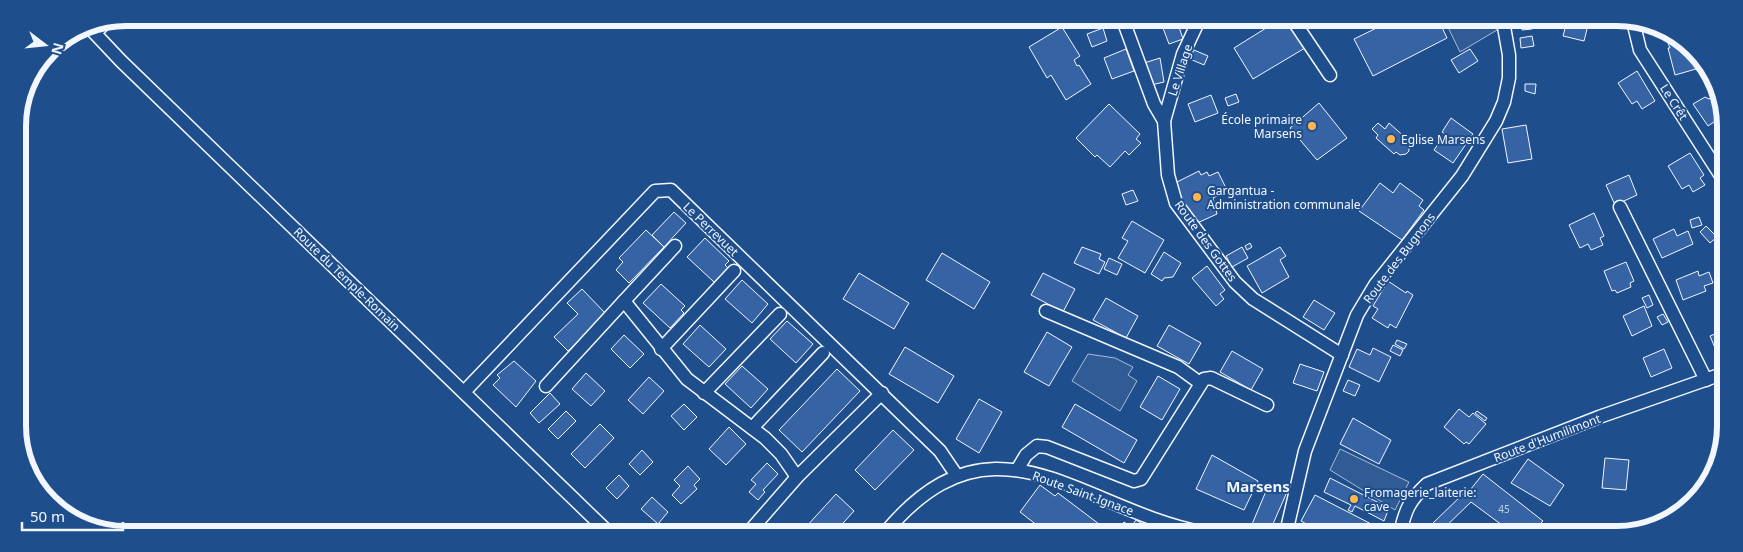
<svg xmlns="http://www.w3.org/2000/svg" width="1743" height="552" font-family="'Noto Sans',sans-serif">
<rect width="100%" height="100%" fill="#1f4e8c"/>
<!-- built -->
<g fill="#305b95" stroke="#a8bbd7">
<polygon points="1445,21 1495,21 1497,30 1460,52"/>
<polygon points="1088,354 1115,358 1133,367 1128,375 1137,381 1120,411 1072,381"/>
<polygon points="1340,449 1409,482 1395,510 1330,470"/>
</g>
<!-- building -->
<g fill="#3563a3" stroke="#f2f6ff">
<polygon points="1160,20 1180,20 1182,26 1179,27 1183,39 1169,44"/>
<polygon points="1279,20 1288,20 1305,48 1253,79 1234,48"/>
<polygon points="1391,21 1439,21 1447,38 1373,76 1354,39"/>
<polygon points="1521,21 1531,21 1532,29 1522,30"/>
<polygon points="1567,21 1589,21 1584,41 1563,36"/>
<polygon points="1062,27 1080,56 1074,60 1077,66 1079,65 1091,84 1066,100 1051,75 1047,78 1029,47"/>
<polygon points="1103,28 1107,41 1092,47 1087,34"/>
<polygon points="1532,36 1534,46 1521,48 1520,38"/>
<polygon points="1676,40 1691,50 1696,69 1675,75 1668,48 1670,48 1668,43"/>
<polygon points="1126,49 1134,71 1112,79 1104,58"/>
<polygon points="1470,49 1478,61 1459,73 1451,60"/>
<polygon points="1194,50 1208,56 1204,65 1190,59"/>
<polygon points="1160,58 1164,82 1151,85 1144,63"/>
<polygon points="1637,71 1655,101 1642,109 1637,101 1632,104 1618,83"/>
<polygon points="1525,84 1536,84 1535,94 1525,91"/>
<polygon points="1236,94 1239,102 1228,106 1225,98"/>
<polygon points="1717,94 1723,105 1723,116 1708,126 1693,104 1705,97 1709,99"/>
<polygon points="1211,95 1218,113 1195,122 1188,104"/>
<polygon points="1319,103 1347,138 1317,160 1290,128"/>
<polygon points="1109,104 1140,134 1136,139 1141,143 1129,155 1125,151 1110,167 1097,155 1095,157 1076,138"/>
<polygon points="1451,118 1473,134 1453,163 1434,150 1445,134 1442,132"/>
<polygon points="1378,123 1385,129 1389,123 1407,139 1405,141 1409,144 1409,151 1406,154 1400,155 1396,152 1394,154 1376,138 1378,135 1372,129"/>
<polygon points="1526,125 1532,159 1508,163 1502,129"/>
<polygon points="1690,153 1704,175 1700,178 1705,185 1693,192 1689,185 1682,189 1668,166"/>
<polygon points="1199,171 1201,175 1207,172 1209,176 1218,172 1226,188 1216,192 1217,196 1213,198 1217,214 1195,224 1173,184"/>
<polygon points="1629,175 1637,195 1615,205 1606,185"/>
<polygon points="1380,183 1393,193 1400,183 1423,200 1419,206 1424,210 1402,240 1359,211"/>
<polygon points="1133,190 1138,201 1126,205 1122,194"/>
<polygon points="674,212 686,223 664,247 652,235"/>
<polygon points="1594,213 1604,236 1600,238 1603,245 1591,250 1588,244 1580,248 1569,225"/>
<polygon points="1699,217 1702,225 1692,228 1690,220"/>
<polygon points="1132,221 1164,240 1145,273 1118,258 1128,241 1122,238"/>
<polygon points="1706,226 1717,237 1710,243 1700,232"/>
<polygon points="1674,229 1677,236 1688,231 1693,244 1662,258 1653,239"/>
<polygon points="646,230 664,247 629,283 616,270 623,262 619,258"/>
<polygon points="705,238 729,261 725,265 728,268 714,282 687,257"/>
<polygon points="1250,243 1252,247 1247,250 1245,246"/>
<polygon points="1082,247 1101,254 1099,259 1105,262 1099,274 1074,263"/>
<polygon points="1242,247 1248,258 1232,267 1226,256"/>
<polygon points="1280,247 1286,256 1280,260 1289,277 1262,293 1247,266"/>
<polygon points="1164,252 1181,263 1173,277 1164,278 1162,281 1151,274"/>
<polygon points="942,253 990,282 974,309 926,280"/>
<polygon points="1109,258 1122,264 1117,275 1104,269"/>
<polygon points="1626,262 1634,281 1630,283 1631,287 1617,293 1615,290 1612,291 1604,271"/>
<polygon points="1207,266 1225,290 1220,294 1224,299 1216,306 1192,278"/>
<polygon points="1698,271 1699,276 1709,272 1713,283 1704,286 1706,291 1683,300 1676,280"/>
<polygon points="859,273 909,303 894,329 843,299"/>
<polygon points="1043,273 1075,289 1063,312 1031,295"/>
<polygon points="742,280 768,304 752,323 725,299"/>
<polygon points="1388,281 1406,293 1407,291 1413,295 1396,328 1390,324 1388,328 1372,318 1378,309 1373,306"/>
<polygon points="661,284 685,306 681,310 684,313 670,328 643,303"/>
<polygon points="582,289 606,314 568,351 554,337 578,314 567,303"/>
<polygon points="1649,295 1653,305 1647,308 1642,298"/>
<polygon points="1106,298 1138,316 1126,338 1093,320"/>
<polygon points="1314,300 1335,313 1324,330 1303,317"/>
<polygon points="1644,306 1652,326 1632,336 1623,316"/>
<polygon points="1663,314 1668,322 1662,325 1657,317"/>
<polygon points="787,321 813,344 796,363 770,339"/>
<polygon points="700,325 726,349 709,367 683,344"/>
<polygon points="1169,325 1201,343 1189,364 1157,346"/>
<polygon points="1722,331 1722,354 1718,355 1710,336"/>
<polygon points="1047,332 1072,347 1049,386 1024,372"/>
<polygon points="624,335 644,354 630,368 611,349"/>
<polygon points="1397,340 1407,344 1404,349 1395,344"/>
<polygon points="1393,345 1403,350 1400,356 1390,351"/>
<polygon points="905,347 954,376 938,403 889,374"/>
<polygon points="1373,348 1391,357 1379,382 1349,367 1357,349 1370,355"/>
<polygon points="1664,349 1672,368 1651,377 1643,358"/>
<polygon points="1232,351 1263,369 1251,390 1220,372"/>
<polygon points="514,361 536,381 516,407 493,385 500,378 497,375"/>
<polygon points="1300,364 1324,372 1317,391 1293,383"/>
<polygon points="742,366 768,389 751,408 725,384"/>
<polygon points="837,369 860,391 802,452 779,430"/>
<polygon points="586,373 605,391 591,406 572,389"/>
<polygon points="1158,376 1180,389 1162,420 1140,407"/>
<polygon points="649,377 664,391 643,414 628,400"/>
<polygon points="1348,380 1360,385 1355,396 1343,391"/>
<polygon points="550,393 560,404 539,423 530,413"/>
<polygon points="979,399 1002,412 979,453 956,439"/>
<polygon points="684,404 697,417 684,430 671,416"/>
<polygon points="1075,404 1137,440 1124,463 1062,427"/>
<polygon points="1459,409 1469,417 1473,413 1486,424 1469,444 1466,442 1464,444 1444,427"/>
<polygon points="566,411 576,421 558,439 548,429"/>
<polygon points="1477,411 1487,418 1485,421 1475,413"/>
<polygon points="1353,418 1391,440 1379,464 1340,444"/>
<polygon points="600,424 614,438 585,468 571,454"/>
<polygon points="729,427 746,444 726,465 709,449"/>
<polygon points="893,430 914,450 875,490 855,470"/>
<polygon points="642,450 653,462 640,475 629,464"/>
<polygon points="1212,455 1258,481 1244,510 1196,489"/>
<polygon points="1605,458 1629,460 1626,490 1602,488"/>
<polygon points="1528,459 1564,485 1550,506 1511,483"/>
<polygon points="767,463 778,474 763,490 765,492 758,500 749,492 756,484 751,480"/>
<polygon points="688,466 700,479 694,485 697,489 681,504 672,495 680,486 674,480"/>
<polygon points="1483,474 1543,521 1540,524 1554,534 1521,534 1518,532 1514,534 1471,502 1439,533 1431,525 1464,493 1466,495"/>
<polygon points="619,475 629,486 617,499 606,488"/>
<polygon points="1330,478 1389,508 1384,521 1355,506 1352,512 1348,510 1351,505 1324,492"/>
<polygon points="1269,484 1287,492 1269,533 1261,533 1250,529"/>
<polygon points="1040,485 1055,496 1058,493 1099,524 1092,533 1047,533 1020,512"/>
<polygon points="836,494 854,511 835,532 810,532 805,528"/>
<polygon points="1315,495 1379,528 1376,534 1325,534 1301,521"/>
<polygon points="652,497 668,512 658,524 641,509"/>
<polygon points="1136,520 1158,533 1141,533 1131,527"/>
<polygon points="1124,522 1130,526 1126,533 1118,533 1116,532"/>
<polygon points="1456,529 1460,534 1449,534"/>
</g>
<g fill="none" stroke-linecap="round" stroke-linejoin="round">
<!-- street casing -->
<g stroke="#f2f6ff" stroke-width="15">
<g id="street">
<polyline points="1123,20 1154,104 1164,121 1168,175 1176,203 1235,282 1253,299 1342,355"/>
<polyline points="1293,20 1330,75"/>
<polyline points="1633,21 1640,50 1723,179"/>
<polyline points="87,25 121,61 608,532"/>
<polyline points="95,33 107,21"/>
<polyline points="1164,121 1183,54 1199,20"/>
<polyline points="1620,207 1706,380"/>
<polyline points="675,246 624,301 687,379 765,438 781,454 797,477"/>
<polyline points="1046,311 1178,367 1200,383"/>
<polyline points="661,349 734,271"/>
<polyline points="546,386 624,301"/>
<polyline points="464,392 655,191 671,190 940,451 957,476"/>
<polyline points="704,393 780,314"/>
<polyline points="752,428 823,353"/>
<polyline points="1017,470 1026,455 1037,446 1047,447 1134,481 1141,479 1204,379 1211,378 1267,405"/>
<polyline points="749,532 797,477 882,393"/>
<path d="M885,533C994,401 1080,510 1205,533"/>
<polyline points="1286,533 1305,451 1357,315 1375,285 1462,176 1496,121 1504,102 1509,78 1509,55 1503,21"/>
<path d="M1400,534C1405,510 1409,501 1427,484L1599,417L1722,374"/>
</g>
</g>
<!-- street -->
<use href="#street" stroke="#1f4e8c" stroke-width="12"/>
</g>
<!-- markers -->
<g fill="#ffb74d" stroke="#1f4e8c" stroke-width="2">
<circle cx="1312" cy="126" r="5"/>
<circle cx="1391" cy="139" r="5"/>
<circle cx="1197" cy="197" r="5"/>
<circle cx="1354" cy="499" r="5"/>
</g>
<g text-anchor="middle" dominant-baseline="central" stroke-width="4" stroke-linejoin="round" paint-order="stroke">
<!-- number labels -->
<g font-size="10" fill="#c3d1e8">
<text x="1504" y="509">45</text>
</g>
<!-- street labels -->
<g font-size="12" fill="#f2f6ff" stroke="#1f4e8c">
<text transform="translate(1180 70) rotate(-72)">Le Village</text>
<text transform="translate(1674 102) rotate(57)">Le Crêt</text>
<text transform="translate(711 229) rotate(44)">Le Perrevuet</text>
<text transform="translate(1206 241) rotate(54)">Route des Gottes</text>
<text transform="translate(1399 258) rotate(-53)">Route des Bugnons</text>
<text transform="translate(347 279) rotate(44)">Route du Temple-Romain</text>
<text transform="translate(1547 438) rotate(-21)">Route d'Humilimont</text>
<text transform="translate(1083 493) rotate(20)">Route Saint-Ignace</text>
</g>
<!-- poi labels -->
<g font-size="12" fill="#f2f6ff" stroke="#1f4e8c" text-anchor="start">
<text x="1302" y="119" text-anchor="end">École primaire<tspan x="1302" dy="14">Marsens</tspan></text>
<text x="1401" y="139">Eglise Marsens</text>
<text x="1207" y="190">Gargantua -<tspan x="1207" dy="14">Administration communale</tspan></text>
<text x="1364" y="492">Fromagerie_laiterie:<tspan x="1364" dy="14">cave</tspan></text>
</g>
<!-- quarter labels -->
<g font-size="15" font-weight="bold" fill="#f2f6ff" stroke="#1f4e8c">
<text x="1258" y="486">Marsens</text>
</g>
</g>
<!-- crop -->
<path d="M0 0H1743V552H0ZM126 26H1617A100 100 0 0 1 1717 126V426A100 100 0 0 1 1617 526H126A100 100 0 0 1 26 426V126A100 100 0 0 1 126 26Z" fill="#1f4e8c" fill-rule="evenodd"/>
<path fill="none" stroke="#f2f6ff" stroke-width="6" d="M126 26H1617A100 100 0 0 1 1717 126V426A100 100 0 0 1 1617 526H126A100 100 0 0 1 26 426V126A100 100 0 0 1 126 26Z"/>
<!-- north arrow -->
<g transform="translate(45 45) rotate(106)" stroke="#1f4e8c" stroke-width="4" paint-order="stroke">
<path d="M0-4L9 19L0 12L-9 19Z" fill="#f2f6ff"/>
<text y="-8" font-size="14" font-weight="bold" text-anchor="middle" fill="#f2f6ff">N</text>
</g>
<!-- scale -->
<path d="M22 522v8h101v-8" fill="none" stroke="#f2f6ff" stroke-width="2.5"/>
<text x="30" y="522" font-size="15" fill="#f2f6ff" stroke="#1f4e8c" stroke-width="4" paint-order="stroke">50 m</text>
</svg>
